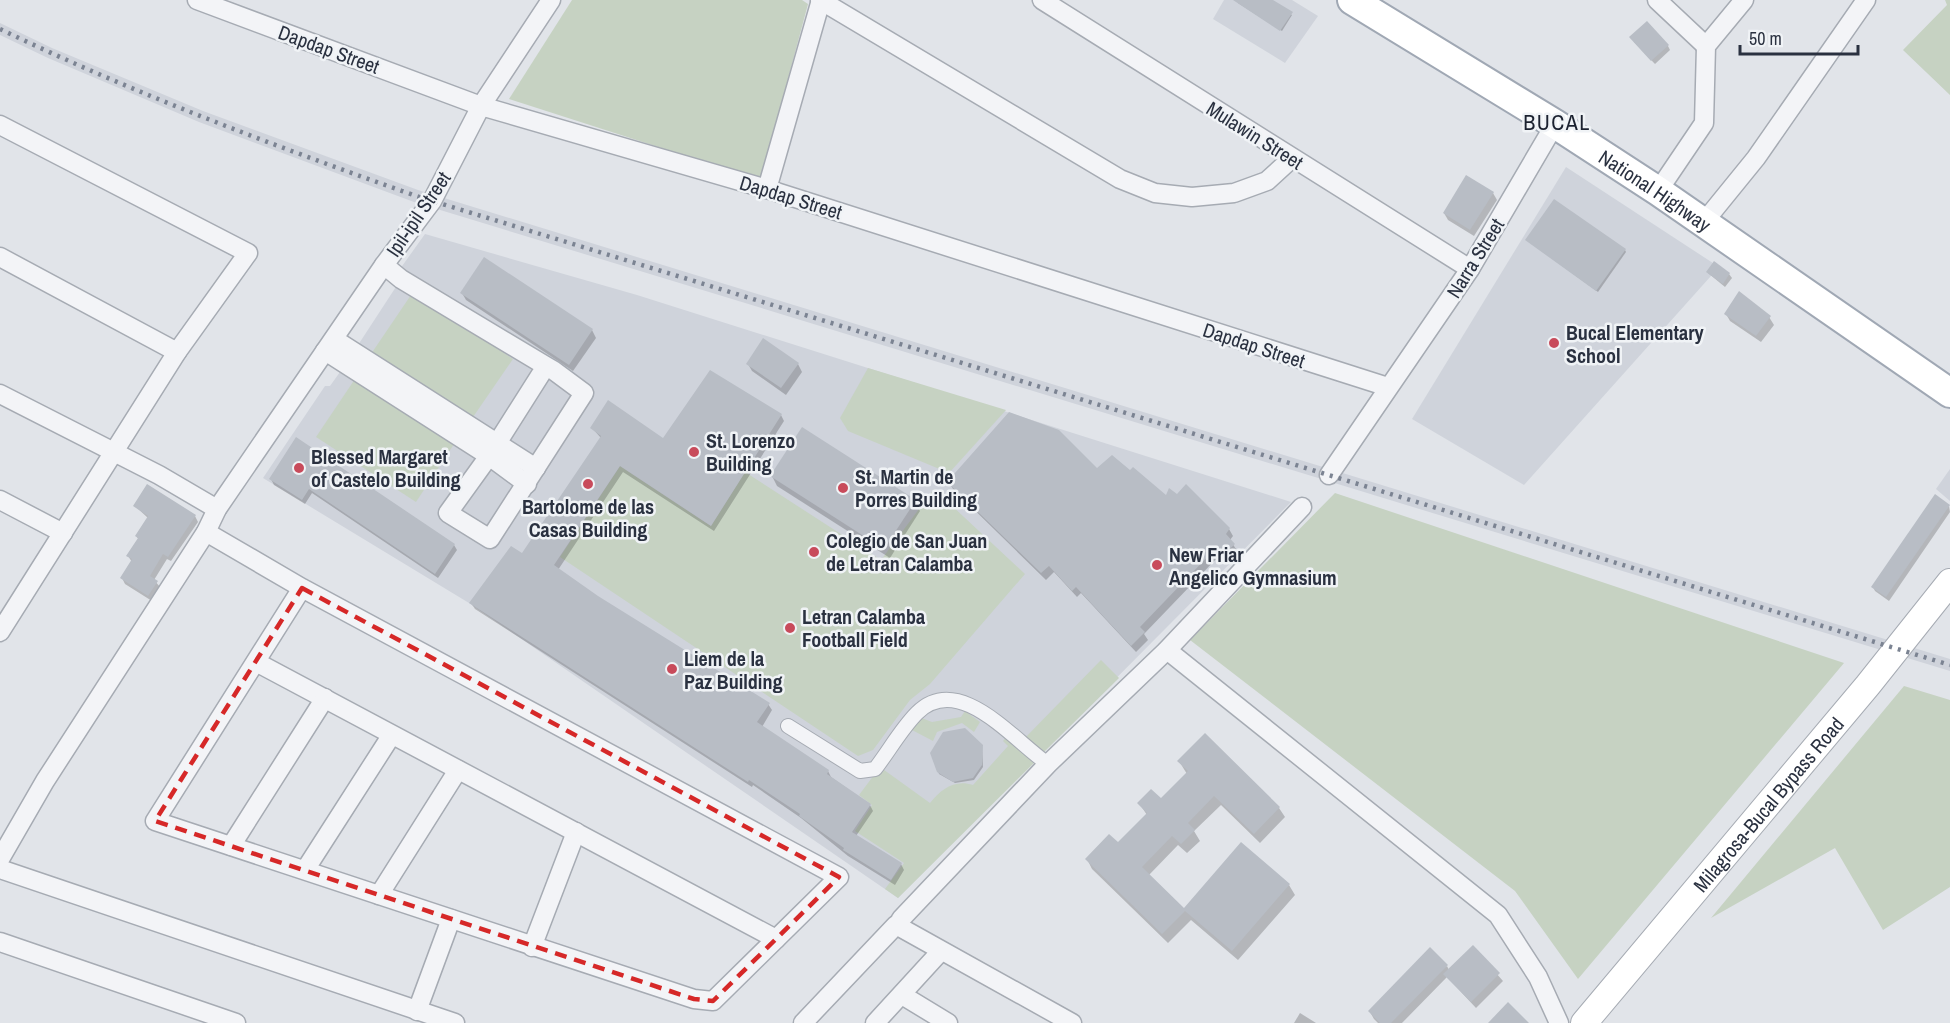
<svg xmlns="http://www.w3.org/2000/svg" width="1950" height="1023" font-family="'Archivo Narrow',sans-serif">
<rect width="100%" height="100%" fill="#e1e4e9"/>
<!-- built -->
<g fill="#cfd3db">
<polygon points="1224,0 1292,0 1318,16 1285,63 1213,19"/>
<polygon points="0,23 52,48 203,111 418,190 1950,659 1950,671 414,202 199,122 48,58 0,35"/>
<polygon points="1566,167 1719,267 1524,485 1412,419"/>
<polygon points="425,234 637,295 1291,502 898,898 469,603 263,478 325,386 330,386 345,365 405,273 400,269"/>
<polygon points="1950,469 1950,501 1936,489"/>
</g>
<!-- green -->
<g fill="#c6d2c2">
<polygon points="572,0 802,0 808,4 761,180 509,99"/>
<polygon points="1945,0 1950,0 1950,95 1903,50 1947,5"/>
<polygon points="413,292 513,359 471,420 371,354"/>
<polygon points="868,368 1006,410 949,473 848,431 840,418"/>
<polygon points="357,376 456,441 416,502 316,437"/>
<polygon points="620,466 711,526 745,472 881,560 934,489 1025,574 930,684 910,700 873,750 858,756 560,557"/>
<polygon points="1335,493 1844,663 1578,979 1515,891 1190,640"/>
<polygon points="1101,660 1119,678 1041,755 1023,740"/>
<polygon points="1904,686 1950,700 1950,887 1883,930 1835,848 1711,918"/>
<polygon points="965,711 980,722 974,732 962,723 937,732 933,741 912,730 919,717 932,722 961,717"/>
<path d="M1009,734L1038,759L898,898L885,889L904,863L855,831L872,805L859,795L880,767L930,803C941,789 955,779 973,785L1008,746L1003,741Z"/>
</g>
<!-- shadow -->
<g fill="#0003">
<polygon points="1238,0 1270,0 1292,15 1282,31 1238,3"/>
<polygon points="1634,42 1668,46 1670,50 1655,64"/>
<polygon points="1493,193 1497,200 1474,236 1448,220 1444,213"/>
<polygon points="1527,240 1625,250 1626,252 1598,292"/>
<polygon points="1708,273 1729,274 1732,278 1725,287"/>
<polygon points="462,293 592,330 596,338 573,371 466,300"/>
<polygon points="1726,314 1769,317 1774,325 1761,342 1730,321"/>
<polygon points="764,341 798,364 802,372 786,395 752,371 748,364"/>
<polygon points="781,415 784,421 714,531 623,472 558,570 597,597 768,704 772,710 762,727 828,771 831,777 870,805 873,811 856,836 901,864 904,870 895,885 848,856 801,818 753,785 752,787 475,609 471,603 522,555 601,438 592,428 663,440"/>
<polygon points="297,439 454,545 457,550 438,578 312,493 305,504 274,485 271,479"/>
<polygon points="1097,471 1166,497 1229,529 1233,536 1230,540 1238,552 1227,563 1219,556 1144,634 1148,640 1136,652 1081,593 1077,597 1054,572 1046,580 953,489 949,482"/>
<polygon points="772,476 914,501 920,511 890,558 777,486"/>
<polygon points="135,506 195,516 198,522 171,561 167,559 154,580 160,587 152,601 125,584 122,578 132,562 128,556 139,540 137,537 148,518"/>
<polygon points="1949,506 1950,512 1889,601 1875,591 1873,587"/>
<polygon points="982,746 983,767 974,780 955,783 939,774 938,771"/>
<polygon points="1179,761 1279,808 1285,817 1260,843 1221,805 1194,831 1200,841 1187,853 1178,845 1149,875 1185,910 1289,885 1295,895 1238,960 1191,920 1168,943 1092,869 1087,859 1118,844 1147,815 1139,803 1161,800 1187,774"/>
<polygon points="1473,947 1503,981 1476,1008 1447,977 1402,1023 1378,1023 1374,1019 1370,1012 1447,966 1449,970"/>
<polygon points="1300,1013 1316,1023 1294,1023"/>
</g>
<!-- building -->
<g fill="#b8bdc5">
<polygon points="1233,0 1273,0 1293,12 1280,31"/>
<polygon points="1647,21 1669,45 1651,61 1629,37"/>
<polygon points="1466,175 1494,192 1470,230 1443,213"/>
<polygon points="1554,199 1626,249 1596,291 1525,240"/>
<polygon points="484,257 593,329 569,365 460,293"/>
<polygon points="1714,261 1730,273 1723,284 1706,272"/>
<polygon points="1739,291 1771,316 1756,336 1724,314"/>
<polygon points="763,338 799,363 781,388 746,364"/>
<polygon points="710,370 782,414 711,526 620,466 554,565 598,596 770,703 757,722 829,770 827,774 871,804 852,832 902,863 891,880 843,850 844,848 799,816 800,814 749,780 748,782 469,603 511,546 522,553 601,436 590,428 608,400 663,438"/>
<polygon points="1009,412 1059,430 1097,468 1112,455 1130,470 1133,467 1166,495 1169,488 1177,494 1186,484 1230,528 1226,534 1235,544 1222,556 1214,550 1140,627 1145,632 1131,646 1076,587 1072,591 1049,566 1041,573 947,482"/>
<polygon points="802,427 916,500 884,549 770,476"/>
<polygon points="296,437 455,544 435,574 309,489 302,500 269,479"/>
<polygon points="147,484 196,515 168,557 163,554 150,576 158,581 148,596 120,578 132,559 126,556 138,538 135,536 148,516 133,506"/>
<polygon points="1935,494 1950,505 1886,597 1871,587"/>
<polygon points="965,728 983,745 982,765 973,778 953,782 937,772 930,753 943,732"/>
<polygon points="1205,733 1280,807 1254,834 1214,796 1188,823 1195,830 1181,844 1172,836 1142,867 1184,908 1241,842 1290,884 1232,951 1185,911 1162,934 1085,859 1109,834 1118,842 1147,813 1137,803 1151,789 1161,798 1188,771 1177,761"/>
<polygon points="1473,945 1500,973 1471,1002 1443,974"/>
<polygon points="1430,947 1448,965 1391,1023 1380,1023 1368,1011"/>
<polygon points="1508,1002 1529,1023 1488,1023"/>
</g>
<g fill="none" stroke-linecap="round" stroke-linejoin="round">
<!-- pedestrian casing -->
<g stroke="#a6abb3" stroke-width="16">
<path id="pedestrian" d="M788,726L860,771L875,769C889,751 901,729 917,713C959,671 1014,741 1048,764"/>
</g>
<!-- minor casing -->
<g stroke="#a6abb3" stroke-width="21">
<g id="minor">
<polyline points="197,0 481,106 767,189 1388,387"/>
<polyline points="820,0 1120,179 1155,193 1192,197 1234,193 1267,181 1291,159"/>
<polyline points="1042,0 1470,269"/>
<polyline points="1657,0 1706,46"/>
<polyline points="0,125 248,253 177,352 0,632"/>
<polyline points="767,189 821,0"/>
<polyline points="1658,191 1704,123 1706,46 1744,0"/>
<polyline points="1704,222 1756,158 1866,0"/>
<polyline points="0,257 177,352"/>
<polyline points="384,265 401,279 546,366 553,370 584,393 490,539 448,513 489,456 546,366"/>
<polyline points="334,339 536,468"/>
<polyline points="325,351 489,456 527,484"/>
<polyline points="0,394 159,475 217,509"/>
<polyline points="1329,475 1470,269 1555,124"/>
<polyline points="0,500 63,533"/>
<polyline points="206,532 302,588 839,877 713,1001 694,999 155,821 302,588"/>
<polyline points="1167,650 1498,915 1538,977 1559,1023"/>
<polyline points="256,662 776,939"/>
<polyline points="231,846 325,698"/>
<polyline points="0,859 45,781 206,532 217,509 384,265 432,201 481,106 551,0"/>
<polyline points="0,869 455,1023"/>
<polyline points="305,870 391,736"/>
<polyline points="379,895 458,770"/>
<polyline points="901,919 1048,764 1167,650 1302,507"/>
<polyline points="0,942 236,1023"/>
<polyline points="532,947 576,832"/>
<polyline points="902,995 948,1023"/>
<polyline points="417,1011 451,919"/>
<polyline points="803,1023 896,925 1072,1023"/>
<polyline points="875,1023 941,951"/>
</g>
</g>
<!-- secondary casing -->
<g stroke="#a6abb3" stroke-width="28">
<g id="secondary">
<path id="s1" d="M1584,1023L1868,685L1950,582"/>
</g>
</g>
<!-- primary casing -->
<g stroke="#a0a8b4" stroke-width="32">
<g id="primary">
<path id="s2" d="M1352,0L1555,124L1658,191L1950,393"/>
</g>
</g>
<!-- pedestrian -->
<use href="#pedestrian" stroke="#f3f4f7" stroke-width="14"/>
<!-- minor -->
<use href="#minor" stroke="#f3f4f7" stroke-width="18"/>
<!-- secondary -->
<use href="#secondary" stroke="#fff" stroke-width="26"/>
<!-- primary -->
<use href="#primary" stroke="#fff" stroke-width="28"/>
<!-- rail -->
<path stroke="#7b8392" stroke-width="4.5" stroke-dasharray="3 6" stroke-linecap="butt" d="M0,29C135,94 275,146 416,196L1950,665"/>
</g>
<!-- marked area -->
<path fill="none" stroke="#d62828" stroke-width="4.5" stroke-dasharray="12 8" stroke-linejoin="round" d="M302,588L839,877L713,1001L694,999L155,821Z"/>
<!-- markers -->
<g fill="#c84b5b" stroke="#f0f3f6" stroke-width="2">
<circle cx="1554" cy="343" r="6"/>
<circle cx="694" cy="452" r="6"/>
<circle cx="299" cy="468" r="6"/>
<circle cx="588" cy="484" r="6"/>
<circle cx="843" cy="488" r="6"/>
<circle cx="814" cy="552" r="6"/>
<circle cx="1157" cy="565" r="6"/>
<circle cx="790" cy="628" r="6"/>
<circle cx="672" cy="669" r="6"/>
</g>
<g text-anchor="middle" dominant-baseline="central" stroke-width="5" stroke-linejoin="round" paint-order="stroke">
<!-- street labels -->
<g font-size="20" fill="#2a3140" stroke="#f0f3f6">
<text transform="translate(329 49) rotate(20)">Dapdap Street</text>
<text transform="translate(1255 135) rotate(32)">Mulawin Street</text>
<text stroke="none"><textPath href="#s2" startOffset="358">National Highway</textPath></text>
<text transform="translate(791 197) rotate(17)">Dapdap Street</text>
<text transform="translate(418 214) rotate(-56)">Ipil-ipil Street</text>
<text transform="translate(1475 258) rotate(-58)">Narra Street</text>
<text transform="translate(1254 345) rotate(18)">Dapdap Street</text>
<text stroke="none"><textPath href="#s1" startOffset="286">Milagrosa-Bucal Bypass Road</textPath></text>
</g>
<!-- poi labels -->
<g font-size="20" font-weight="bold" fill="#2a3140" stroke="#f0f3f6" text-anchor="start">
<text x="1566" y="332">Bucal Elementary<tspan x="1566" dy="23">School</tspan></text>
<text x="706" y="440">St. Lorenzo<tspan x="706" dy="23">Building</tspan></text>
<text x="311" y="456">Blessed Margaret<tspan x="311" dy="23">of Castelo Building</tspan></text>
<text x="855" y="476">St. Martin de<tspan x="855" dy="23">Porres Building</tspan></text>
<text x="588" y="506" text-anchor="middle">Bartolome de las<tspan x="588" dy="23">Casas Building</tspan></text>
<text x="826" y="540">Colegio de San Juan<tspan x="826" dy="23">de Letran Calamba</tspan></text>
<text x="1169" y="554">New Friar<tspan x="1169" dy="23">Angelico Gymnasium</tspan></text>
<text x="802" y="616">Letran Calamba<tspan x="802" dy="23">Football Field</tspan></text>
<text x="684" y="658">Liem de la<tspan x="684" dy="23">Paz Building</tspan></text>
</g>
<!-- quarter labels -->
<g font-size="22" letter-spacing="1.5" fill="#1c2230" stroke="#f0f3f6">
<text x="1557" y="122">BUCAL</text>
</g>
</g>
<!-- scale -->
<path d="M1740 45v9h118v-9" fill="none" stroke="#2a3140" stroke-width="3"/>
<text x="1749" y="45" font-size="18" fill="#2a3140" stroke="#f0f3f6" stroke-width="4.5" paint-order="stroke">50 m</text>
</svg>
